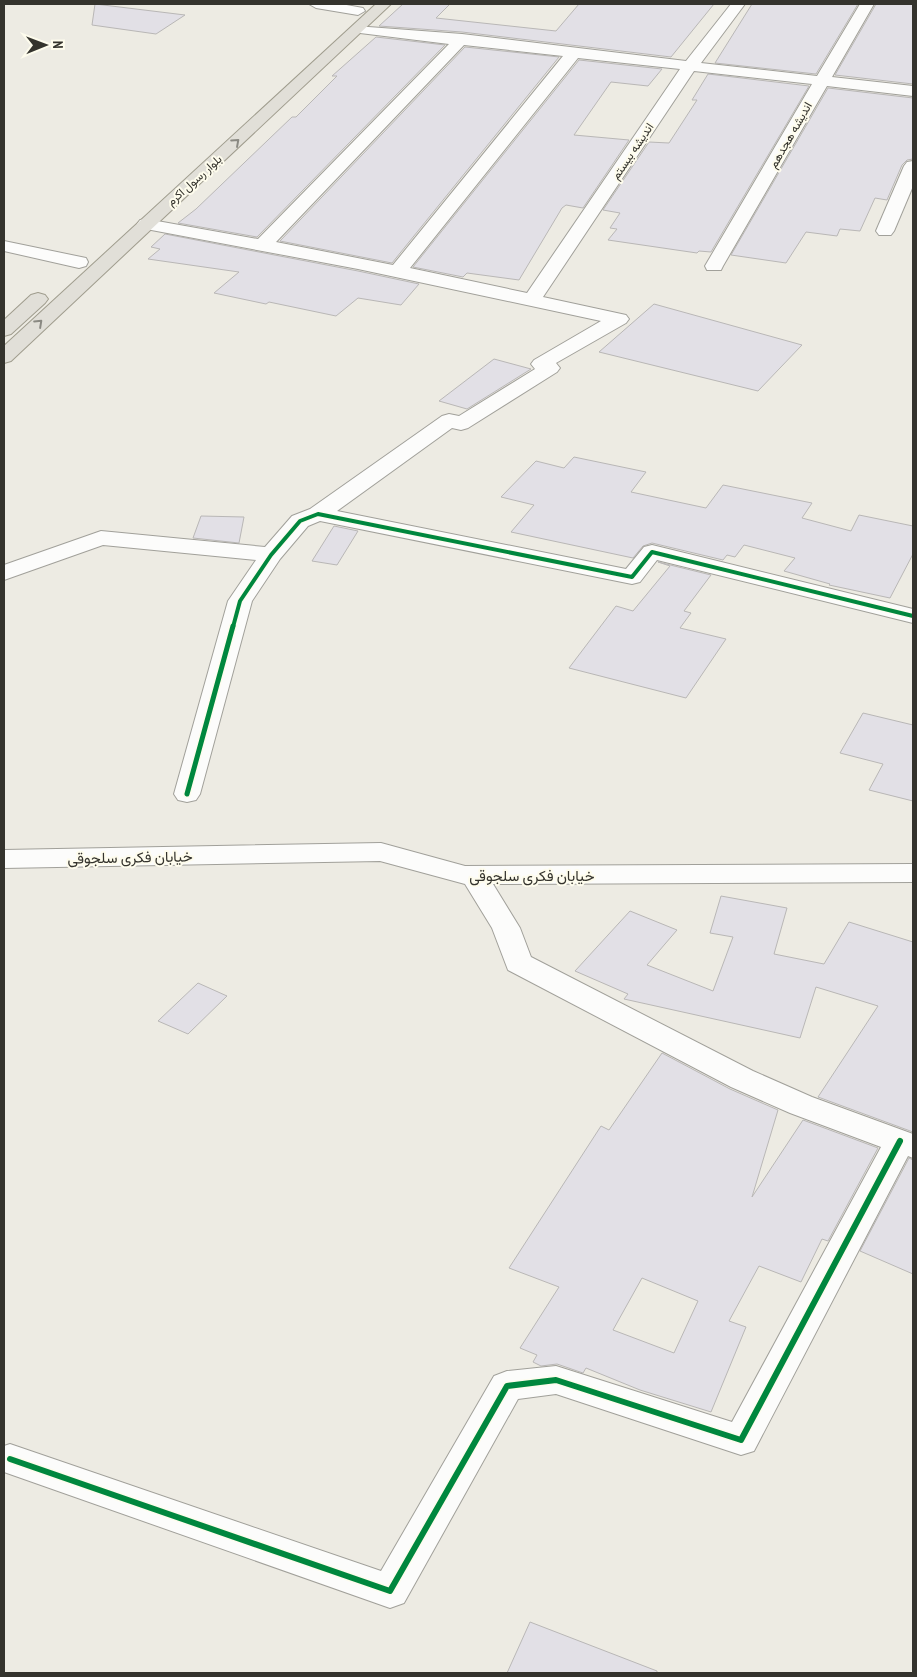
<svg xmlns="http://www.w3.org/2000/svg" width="917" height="1677" font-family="'PT Sans Narrow',Vazirmatn,sans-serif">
<rect width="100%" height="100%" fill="#edebe3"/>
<!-- building -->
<g fill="#e2e0e6" stroke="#b9b7b6" fill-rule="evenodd">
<polygon points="95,4 185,15 156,34 92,25"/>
<polygon points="403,4 450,4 436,18 556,31 579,4 714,4 671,57 462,32 379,26"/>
<polygon points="752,4 858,4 816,74 715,63"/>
<polygon points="876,4 913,4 913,84 835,75"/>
<polygon points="376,37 445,45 257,237 178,223 196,209 292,117 296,117 337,76 332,76"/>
<polygon points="465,47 559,57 392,263 280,241"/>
<polygon points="579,60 662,69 648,86 611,82 574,135 629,140 583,208 566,205 562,208 519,280 467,273 463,277 413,267"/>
<polygon points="708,74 809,86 711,252 699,251 697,253 608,240 617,229 610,228 620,213 603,210 649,142 669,143 697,100 692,100"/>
<polygon points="828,88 913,98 913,159 907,160 902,165 887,200 875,198 860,231 840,229 837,236 806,232 786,263 731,255"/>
<polygon points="165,234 358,271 419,284 401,305 358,298 336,316 269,302 266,304 214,293 239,272 148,259 160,249 151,247"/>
<polygon points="654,304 802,345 758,391 599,352"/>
<polygon points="494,359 531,369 467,409 439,401"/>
<polygon points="574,457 646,472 631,492 706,508 723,485 812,503 802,518 851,531 859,515 913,526 913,554 890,598 829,585 830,584 784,571 795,558 744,545 735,557 727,555 723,560 652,543 643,546 633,558 511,532 534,505 501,497 536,461 564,468"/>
<polygon points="201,516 244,517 239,543 193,538"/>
<polygon points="334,526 358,531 337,565 312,561"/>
<polygon points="658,562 711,575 684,611 691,613 680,628 726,639 686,698 569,668 616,606 633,611 670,566"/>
<polygon points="863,713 913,725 913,801 869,790 883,764 840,753"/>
<polygon points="721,896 787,908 774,954 824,964 849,922 913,942 913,1132 818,1097 878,1006 816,987 800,1038 624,999 628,994 575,971 630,911 677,930 647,965 713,991 733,937 710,933"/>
<polygon points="198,983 227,996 188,1034 158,1021"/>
<path d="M662,1053L730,1089L778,1110L752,1197L803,1120L878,1148L828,1241L822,1239L801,1282L759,1266L729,1321L746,1327L711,1412L640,1390L586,1368L583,1373L557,1364L541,1366L533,1362L537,1355L520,1348L559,1287L509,1268L601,1126L609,1130ZM642,1278L698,1301L674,1353L613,1330Z"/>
<polygon points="909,1158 913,1160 913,1274 860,1251"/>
<polygon points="530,1622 657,1671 657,1673 507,1673"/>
</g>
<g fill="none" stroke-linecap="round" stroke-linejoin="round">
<!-- minor casing -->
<g stroke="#a1a09a" stroke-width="2">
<g id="minor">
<polygon points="309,4 341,4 363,8 365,11 358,15 316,8"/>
<path d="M731,4H745L701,63L817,76L860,4H874L832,77L913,86V96L827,86L723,266L721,270H707L705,266L812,84L694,71L543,297L626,315L629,319L626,323L556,363L560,368L557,372L468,428L461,430L452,428L337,511L626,569L644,547L652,545L913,609V623L657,560L640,582L632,584L320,521L308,526L280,559L252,601L200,794L196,800L187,802L178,800L174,794L228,601L256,560L103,545L4,580V565L101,531L265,547L292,516L310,509L442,416L449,414L459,416L535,369L531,364L534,360L601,321L358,269L146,229L140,228L137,224L140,220L146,219L258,239L449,44L360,33L355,32L353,29L355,26L462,34L686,61ZM464,45L563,56L393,265L276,242ZM578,58L680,69L527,293L410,268Z"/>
<polygon points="913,161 913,186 894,231 891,235 879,235 876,231 904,166 907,162"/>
<polygon points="4,241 86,258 88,262 86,266 79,268 4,251"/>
<polygon points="381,843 465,866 913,864 913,882 493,884 520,928 531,957 753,1071 812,1097 913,1134 913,1158 908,1156 754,1451 741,1455 556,1394 518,1399 404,1603 390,1608 4,1472 4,1446 10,1444 381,1571 494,1376 507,1371 556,1366 732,1422 881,1147 790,1113 731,1087 508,970 492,928 465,884 380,861 4,868 4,850"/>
</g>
</g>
<!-- major casing -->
<g stroke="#9f9c8d" stroke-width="2">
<g id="major">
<polygon points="376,4 391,4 11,361 4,363 4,346"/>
<polygon points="38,293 45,295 48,299 45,303 11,334 4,336 4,320 31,295"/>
</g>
</g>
<!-- minor -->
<use href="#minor" fill="#fcfcfb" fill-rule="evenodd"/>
<!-- major -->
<use href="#major" fill="#e1dfd8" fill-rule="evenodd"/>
<!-- cycleway-far2 casing -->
<g stroke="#fefced" stroke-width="6">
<polyline id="cycleway-far2" points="233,627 240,601 271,555 300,521 318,514 632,577 652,552 913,616"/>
</g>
<!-- cycleway-far1 casing -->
<g stroke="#fefced" stroke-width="8">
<polyline id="cycleway-far1" points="187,794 233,626"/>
</g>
<!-- cycleway casing -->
<g stroke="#fefced" stroke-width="9">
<polyline id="cycleway" points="10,1459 390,1591 507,1386 556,1380 741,1440 900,1141"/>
</g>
<!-- cycleway-far2 -->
<use href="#cycleway-far2" stroke="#00873e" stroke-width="4"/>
<!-- cycleway-far1 -->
<use href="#cycleway-far1" stroke="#00873e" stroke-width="5"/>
<!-- cycleway -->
<use href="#cycleway" stroke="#00873e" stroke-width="6"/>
</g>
<!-- one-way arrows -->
<defs><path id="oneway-chevron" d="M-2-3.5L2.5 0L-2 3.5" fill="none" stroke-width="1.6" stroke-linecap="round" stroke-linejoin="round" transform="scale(1.25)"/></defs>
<g stroke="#8a8982">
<use href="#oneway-chevron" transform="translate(236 142) rotate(-42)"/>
<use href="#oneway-chevron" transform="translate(39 323) rotate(-43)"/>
</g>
<g text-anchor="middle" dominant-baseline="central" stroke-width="4" stroke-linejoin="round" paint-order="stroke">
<!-- far-street labels -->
<g font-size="12" fill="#34332d" stroke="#fefced">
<text transform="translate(790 135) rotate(-60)">اندیشه هجدهم</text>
<text transform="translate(632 151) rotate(-56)">اندیشه بیستم</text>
<text transform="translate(194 180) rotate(-42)">بلوار رسول اکرم</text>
</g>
<!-- street labels -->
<g font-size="15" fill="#34332d" stroke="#fefced">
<text transform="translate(130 857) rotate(-1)">خیابان فکری سلجوقی</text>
<text x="532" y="875">خیابان فکری سلجوقی</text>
</g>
</g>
<!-- border -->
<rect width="917" height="1677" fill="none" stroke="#34332d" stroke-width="10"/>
<!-- north arrow -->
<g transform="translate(45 45) rotate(89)" stroke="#fefced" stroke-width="4" paint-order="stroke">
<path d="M0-4L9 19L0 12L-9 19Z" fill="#34332d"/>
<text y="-8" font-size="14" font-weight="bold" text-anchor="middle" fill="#34332d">N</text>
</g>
</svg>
